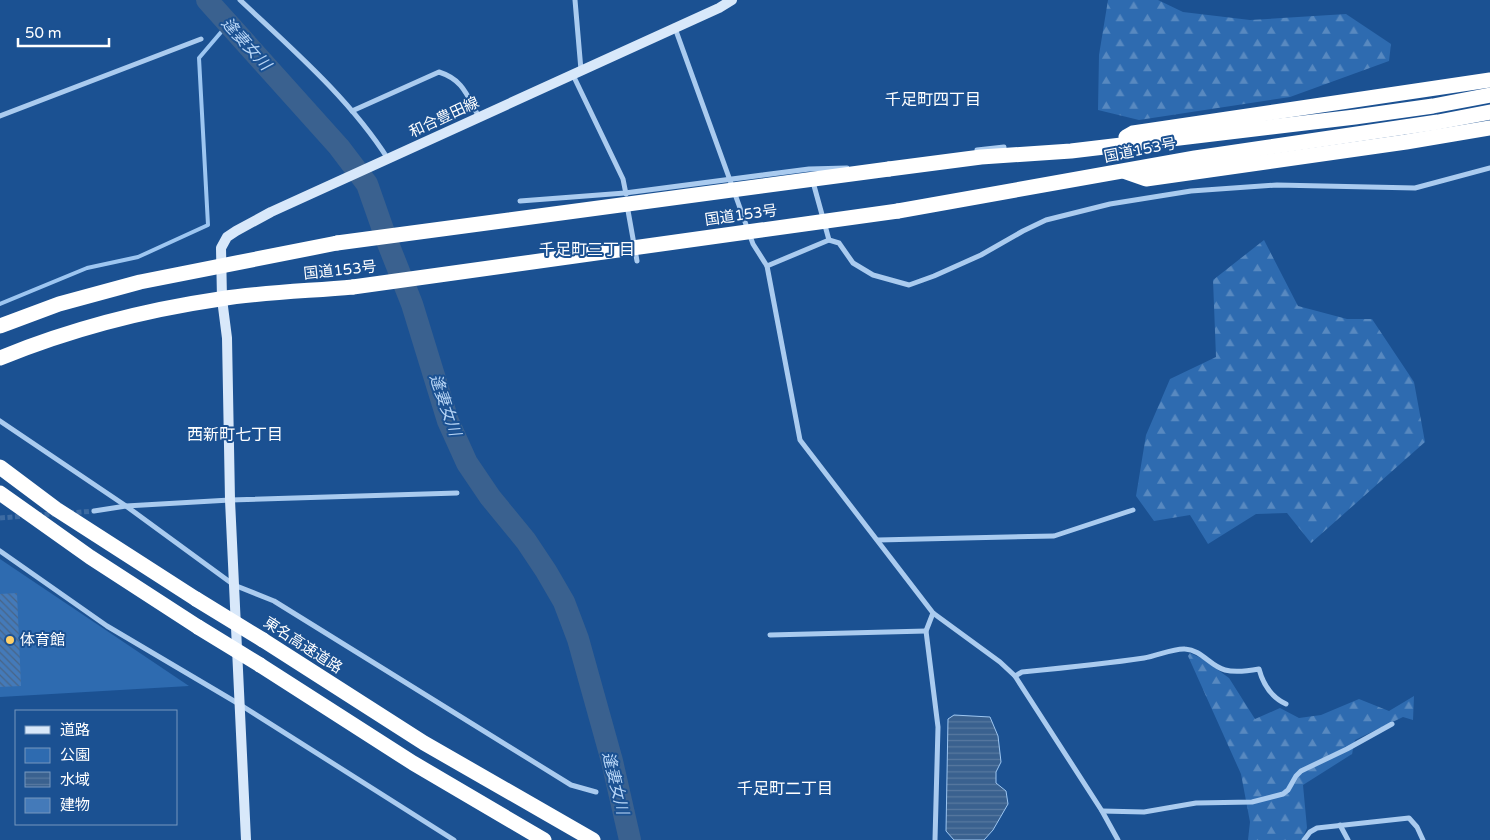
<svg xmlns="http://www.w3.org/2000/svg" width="1490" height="840" font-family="'Varela Round','Noto Sans JP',sans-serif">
<defs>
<pattern id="forest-firs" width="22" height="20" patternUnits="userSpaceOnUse" patternTransform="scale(1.25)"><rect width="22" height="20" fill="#2e6bb0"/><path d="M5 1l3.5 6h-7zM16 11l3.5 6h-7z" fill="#5889c0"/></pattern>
<pattern id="water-rules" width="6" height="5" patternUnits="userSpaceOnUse" patternTransform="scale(1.25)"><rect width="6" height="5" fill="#3a618f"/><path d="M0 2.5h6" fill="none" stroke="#5879a0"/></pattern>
<pattern id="building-back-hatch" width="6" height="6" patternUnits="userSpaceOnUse" patternTransform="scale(1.25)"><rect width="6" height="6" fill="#447ab9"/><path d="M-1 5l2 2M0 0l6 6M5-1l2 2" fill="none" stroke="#486588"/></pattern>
</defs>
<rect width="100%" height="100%" fill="#1b5192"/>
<!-- green -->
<polygon fill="#2e6bb0" points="0,559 189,686 0,697"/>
<!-- forest -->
<g fill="url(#forest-firs)">
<polygon points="1108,0 1158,0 1183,12 1250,20 1346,14 1391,44 1389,61 1290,97 1139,120 1098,110 1099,55"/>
<polygon points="1264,240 1298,306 1347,319 1372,319 1414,382 1425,442 1311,543 1287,513 1256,514 1208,544 1190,515 1154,521 1136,496 1146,435 1170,379 1216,357 1213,280"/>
<polygon points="1190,653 1203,659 1229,678 1255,719 1280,708 1299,718 1321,715 1359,699 1389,711 1414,696 1413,720 1403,717 1355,740 1352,754 1303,785 1307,828 1302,840 1248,840 1250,822 1241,774 1188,656"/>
</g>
<!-- water -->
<polygon fill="url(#water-rules)" stroke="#9dc6f1" points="954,715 990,717 998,736 1001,762 996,772 996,783 1006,791 1008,804 993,830 984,840 954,840 946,831 948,719"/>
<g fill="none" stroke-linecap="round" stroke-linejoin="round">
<!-- stream -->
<polyline stroke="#9dc6f1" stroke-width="4" points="0,304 87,268 138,257 208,225 199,58 228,24"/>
<!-- river -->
<polyline stroke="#3a618f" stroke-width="22" points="207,0 339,147 367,184 387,241 412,304 448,421 467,463 490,497 526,541 546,571 564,602 578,639 612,761 630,840"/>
</g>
<!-- building -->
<polygon fill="url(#building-back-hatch)" points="17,593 21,686 0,687 0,594"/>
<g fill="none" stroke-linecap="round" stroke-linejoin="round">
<!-- street-tunnel -->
<g stroke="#3d6ba2" stroke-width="5" stroke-dasharray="5 2.5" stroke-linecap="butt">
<polyline points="69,513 94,511"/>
<polyline points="37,515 56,514"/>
<polyline points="0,518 26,516"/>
</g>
<!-- street -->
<g stroke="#aacbef" stroke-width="5">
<path d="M240,0C292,49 350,99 388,159"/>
<polyline points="575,0 581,70"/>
<polyline points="675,28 753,244 767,266 800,440 933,613 1000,662 1015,676 1102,811 1118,840"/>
<polyline points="573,75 623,179 626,194"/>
<path d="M352,111L439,72C464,80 467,96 479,117"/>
<polyline points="0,116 201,39"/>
<polyline points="977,150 1004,147"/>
<polyline points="813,182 829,240"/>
<polyline points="520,201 625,193 809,169 847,168"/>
<polyline points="627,205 637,261"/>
<polyline points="767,266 829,240 839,243 853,263 873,275 909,285 934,276 981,255 1023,231 1046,220 1110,204 1191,191 1277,185 1415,188 1490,168"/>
<polyline points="0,421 126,506 234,585 274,601 571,785 596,792"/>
<polyline points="94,511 126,506 230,500 457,493"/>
<polyline points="878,540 1054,536 1133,510"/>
<polyline points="0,551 107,626 239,704 454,840"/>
<polyline points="933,613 926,631 938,727 935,840"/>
<polyline points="770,635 926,631"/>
<path d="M1015,676L1022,672C1063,668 1104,664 1144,658C1157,656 1174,648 1185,649C1202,650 1210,666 1225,670C1236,673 1248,671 1259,669C1263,684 1271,697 1286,704"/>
<polyline points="1102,811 1144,812 1196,803 1252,802 1283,794 1288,790 1296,776 1301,771 1347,749 1392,724"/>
<polyline points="1340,825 1348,840"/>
<polyline points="1304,840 1310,832 1317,828 1409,818 1417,827 1423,840"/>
</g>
<!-- secondary -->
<polyline stroke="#d8e8fa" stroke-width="10" points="246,840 230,500 227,338 222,299 221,248 227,237 236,231 271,212 675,28 719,8 732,0"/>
<!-- highway -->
<g stroke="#fff" stroke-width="15">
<polyline points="1126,137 1133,133 1490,80"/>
<polyline points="889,169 981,157 1071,151 1355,117 1433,106 1490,95"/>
<polyline points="1126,172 1146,179 1406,142 1490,128"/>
<polyline points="898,211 1195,158 1438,122 1490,112"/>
<polyline points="0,326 59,304 140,282 337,243"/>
<path d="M0,358C71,329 145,310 220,299C264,292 309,291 353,287"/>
<polyline points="0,467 56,509 196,599"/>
<polyline points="0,493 90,557 198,627"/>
<polyline points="263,640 424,743 593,840"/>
<polyline points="260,665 413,763 544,840"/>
</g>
<!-- highway-bridge -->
<g stroke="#fff" stroke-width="15">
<polyline points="337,243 889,169"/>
<polyline points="353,287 898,211"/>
<polyline points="196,599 263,640"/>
<polyline points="198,627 260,665"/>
</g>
</g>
<!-- markers -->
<circle fill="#ffd068" stroke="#1b5192" stroke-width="2" cx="10" cy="640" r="5"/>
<g text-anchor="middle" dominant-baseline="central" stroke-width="4" stroke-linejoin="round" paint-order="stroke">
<!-- street labels -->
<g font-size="15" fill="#fff" stroke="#1b5192">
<text transform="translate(444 117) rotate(-25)">和合豊田線</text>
<text transform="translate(1140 150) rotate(-11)">国道153号</text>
<text transform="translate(741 215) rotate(-8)">国道153号</text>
<text transform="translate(340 270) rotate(-6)">国道153号</text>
<text transform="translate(303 645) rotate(33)">東名高速道路</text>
</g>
<!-- poi labels -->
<g font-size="15" fill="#fff" stroke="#1b5192" text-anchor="start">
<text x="20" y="640">体育館</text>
</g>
<!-- water labels -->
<g font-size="16" font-style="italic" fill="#b7d5f6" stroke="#1b5192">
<text transform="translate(246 44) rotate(48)">逢妻女川</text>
<text transform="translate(445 405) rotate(71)">逢妻女川</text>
<text transform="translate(615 783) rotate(76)">逢妻女川</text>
</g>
<!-- neighbourhood labels -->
<g font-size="16" fill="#fff" stroke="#1b5192">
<text x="933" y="100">千足町四丁目</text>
<text x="587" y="250">千足町三丁目</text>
<text x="235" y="435">西新町七丁目</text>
<text x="785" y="789">千足町二丁目</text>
</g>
</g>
<!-- legend -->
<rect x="15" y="710" width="162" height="115" fill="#1b5192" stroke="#7697be"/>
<rect x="25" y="726" width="25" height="8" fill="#d8e8fa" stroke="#7697be"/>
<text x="60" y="735" font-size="15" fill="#ffffff">道路</text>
<rect x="25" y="748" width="25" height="15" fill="#2e6bb0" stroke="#7697be"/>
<text x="60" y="760" font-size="15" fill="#ffffff">公園</text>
<rect x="25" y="772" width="25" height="15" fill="url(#water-rules)" stroke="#7697be"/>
<text x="60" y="785" font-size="15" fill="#ffffff">水域</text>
<rect x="25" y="798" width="25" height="15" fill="#447ab9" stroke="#7697be"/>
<text x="60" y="810" font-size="15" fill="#ffffff">建物</text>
<!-- scale -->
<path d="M18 38v8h91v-8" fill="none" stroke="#ffffff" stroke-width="2.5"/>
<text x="25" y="38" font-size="15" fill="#ffffff" stroke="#1b5192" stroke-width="4" paint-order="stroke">50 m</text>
</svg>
